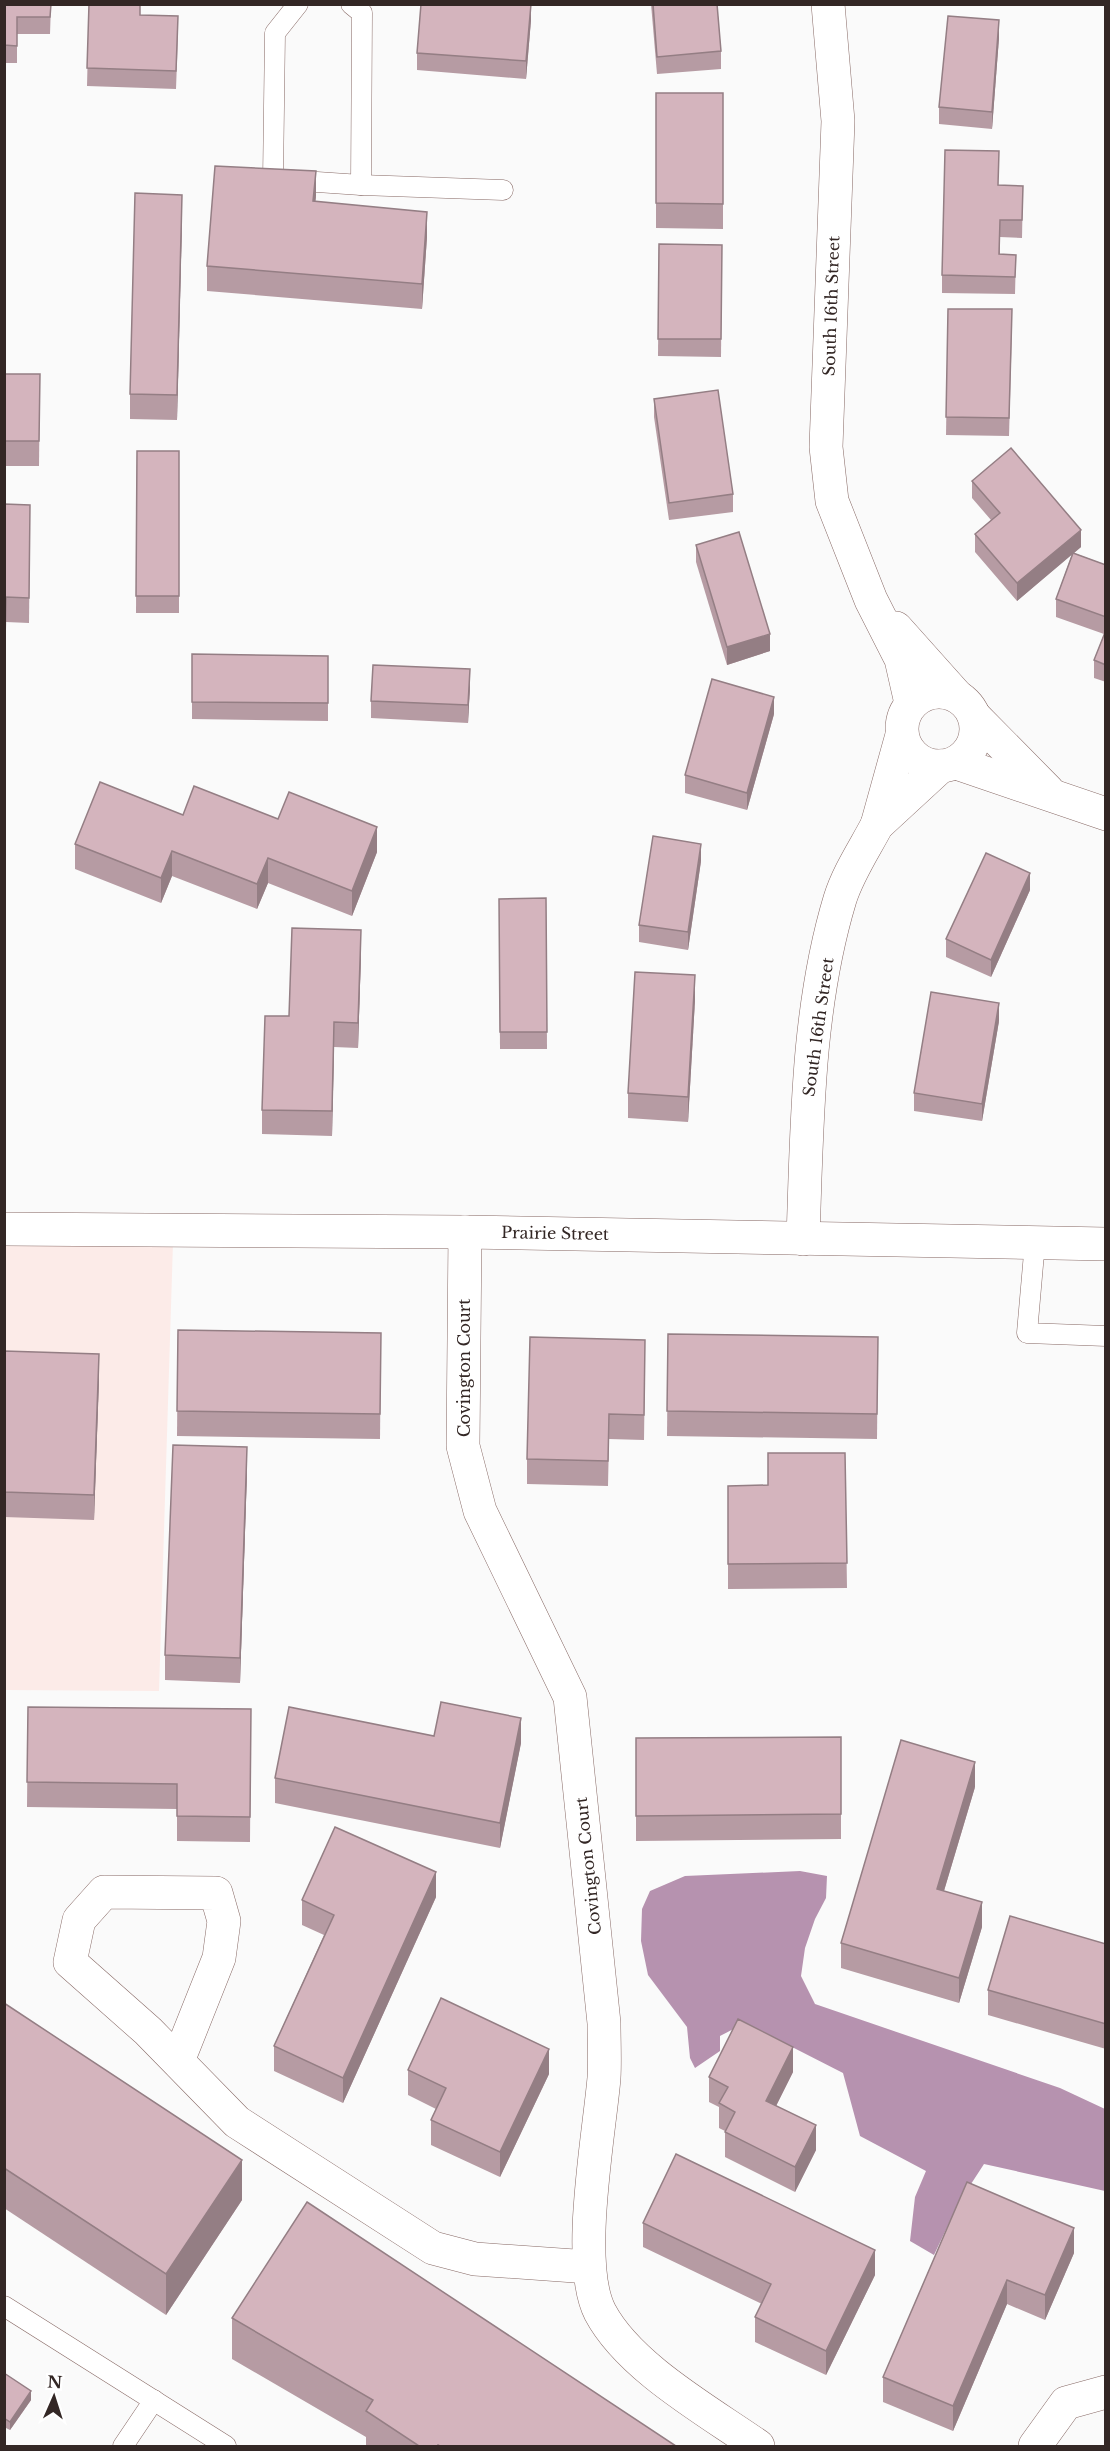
<svg xmlns="http://www.w3.org/2000/svg" width="1110" height="2451" font-family="'Libre Baskerville',serif">
<rect width="100%" height="100%" fill="#fafafa"/>
<!-- built -->
<polygon fill="#fcebe8" points="5,1242 173,1242 159,1691 5,1690"/>
<!-- water -->
<polygon fill="#b692af" points="800,1871 827,1876 826,1898 815,1919 805,1948 801,1976 815,2004 1060,2088 1105,2109 1105,2191 984,2164 958,2204 934,2255 910,2241 915,2197 926,2171 860,2136 843,2073 745,2023 720,2036 720,2051 695,2068 690,2058 687,2027 648,1975 641,1941 642,1909 650,1891 685,1876"/>
<g fill="none" stroke-linecap="round" stroke-linejoin="round">
<!-- service casing -->
<g stroke="#886a66" stroke-width="21">
<g id="service">
<polyline points="298,4 275,33 273,179 361,185 362,13 351,4"/>
<polyline points="361,185 503,190"/>
<polyline points="1035,1242 1027,1333 1106,1336"/>
<polyline points="4,2306 226,2446"/>
<polyline points="123,2446 154,2400"/>
</g>
</g>
<!-- minor casing -->
<g stroke="#886a66" stroke-width="34">
<g id="minor">
<polyline points="828,4 838,121 826,447 832,501 871,600 901,659 911,703"/>
<polyline points="896,628 955,694"/>
<circle cx="939" cy="729" r="37"/>
<polyline points="975,717 1048,791"/>
<polyline points="902,735 877,825 941,766"/>
<polyline points="956,763 1106,814"/>
<path d="M465,1232L463,1446L480,1511L570,1697L604,2023C604,2041 605,2060 604,2078C599,2136 575,2263 600,2312C629,2367 708,2411 758,2446"/>
<path d="M803,1239C807,1125 807,1008 840,899C848,873 865,848 877,825"/>
<polyline points="178,2061 219,1958 224,1921 216,1893 104,1892 79,1920 70,1962 148,2031 237,2122 433,2248 475,2259 589,2267"/>
<polyline points="1035,2446 1066,2403 1106,2392"/>
</g>
</g>
<!-- tertiary casing -->
<g stroke="#886a66" stroke-width="34">
<polyline id="tertiary" points="4,1229 465,1232 1106,1244"/>
</g>
<!-- service -->
<use href="#service" stroke="#fff" stroke-width="20"/>
<!-- minor -->
<use href="#minor" stroke="#fff" stroke-width="33"/>
<!-- tertiary -->
<use href="#tertiary" stroke="#fff" stroke-width="33"/>
</g>
<!-- wall -->
<g fill="#b69ba3">
<polygon points="4,4 51,4 50,34 17,34 17,63 4,63"/>
<polygon points="89,4 140,4 140,15 178,34 176,89 87,86"/>
<polygon points="651,4 717,4 721,51 721,69 657,74"/>
<polygon points="531,20 526,79 417,70 417,53"/>
<polygon points="999,38 992,129 939,124 939,107"/>
<polygon points="656,93 723,93 723,229 656,228"/>
<polygon points="998,185 1023,186 1022,238 1000,237 1000,254 1016,255 1015,294 942,293 942,275"/>
<polygon points="316,196 315,202 427,237 422,309 207,291 207,266"/>
<polygon points="182,220 177,420 130,419 130,394"/>
<polygon points="659,244 722,245 721,357 658,356"/>
<polygon points="948,309 1012,327 1009,436 946,435"/>
<polygon points="4,374 40,374 39,466 4,466"/>
<polygon points="654,399 733,494 733,512 669,520 654,417"/>
<polygon points="137,451 179,451 179,613 136,613"/>
<polygon points="972,481 1081,547 1074,553 1106,565 1106,682 1094,678 1094,660 1104,634 1056,617 1056,599 1072,554 1017,601 975,552 975,534 991,520 972,498"/>
<polygon points="4,504 30,530 29,623 6,622"/>
<polygon points="696,545 770,651 727,665 696,562"/>
<polygon points="192,654 328,656 328,721 192,719"/>
<polygon points="470,686 468,723 371,718 371,701"/>
<polygon points="774,714 747,810 685,793 685,775"/>
<polygon points="183,815 278,819 377,852 352,916 268,883 257,909 172,876 161,903 75,869 75,844"/>
<polygon points="701,861 688,950 639,942 639,925"/>
<polygon points="1030,890 991,977 946,957 946,939"/>
<polygon points="546,898 547,1049 500,1049 499,899"/>
<polygon points="361,955 358,1048 334,1047 332,1136 262,1134 262,1110 289,1016"/>
<polygon points="695,1000 688,1122 628,1118 628,1093"/>
<polygon points="999,1021 982,1121 914,1111 914,1093"/>
<polygon points="178,1330 381,1333 380,1439 177,1436"/>
<polygon points="668,1334 878,1337 877,1439 667,1436"/>
<polygon points="4,1351 99,1379 94,1520 4,1517"/>
<polygon points="645,1365 644,1440 609,1439 608,1486 527,1484 527,1459"/>
<polygon points="845,1453 847,1588 728,1589 728,1486 768,1485"/>
<polygon points="247,1472 240,1683 165,1680 165,1655"/>
<polygon points="28,1707 251,1709 250,1842 177,1841 177,1809 27,1807"/>
<polygon points="434,1736 521,1743 500,1848 275,1803 275,1778"/>
<polygon points="841,1737 841,1839 636,1841 636,1738"/>
<polygon points="975,1787 944,1891 982,1927 959,2003 841,1968 841,1943"/>
<polygon points="436,1897 343,2103 274,2071 274,2046 324,1935 302,1925 302,1900"/>
<polygon points="1106,1944 1106,2049 988,2015 988,1990"/>
<polygon points="4,2003 242,2200 166,2315 4,2208"/>
<polygon points="408,2070 549,2074 500,2177 431,2145 431,2120 436,2109 408,2095"/>
<polygon points="793,2072 776,2106 816,2150 795,2192 725,2157 725,2131 719,2128 719,2107 709,2102 709,2077"/>
<polygon points="967,2182 1074,2253 1045,2320 1007,2304 953,2431 883,2402 883,2377"/>
<polygon points="643,2223 875,2275 826,2375 755,2342 755,2317 762,2304 643,2247"/>
<polygon points="232,2318 676,2446 366,2446 366,2437 232,2359"/>
<polygon points="4,2373 31,2400 10,2430 4,2427"/>
</g>
<!-- shaded-wall -->
<g fill="#947e84">
<polygon points="531,4 531,20 526,79 526,61"/>
<polygon points="999,20 999,38 992,129 992,112"/>
<polygon points="316,171 316,196 313,226 313,201"/>
<polygon points="182,195 182,220 177,420 177,395"/>
<polygon points="427,212 427,237 422,309 422,284"/>
<polygon points="1081,530 1081,547 1017,601 1017,583"/>
<polygon points="770,634 770,651 727,665 727,647"/>
<polygon points="470,669 470,686 468,723 468,705"/>
<polygon points="774,697 774,714 747,810 747,793"/>
<polygon points="377,827 377,852 352,916 352,891"/>
<polygon points="701,844 701,861 688,950 688,932"/>
<polygon points="172,851 172,876 161,903 161,878"/>
<polygon points="268,858 268,883 257,909 257,884"/>
<polygon points="1030,873 1030,890 991,977 991,960"/>
<polygon points="361,930 361,955 358,1048 358,1023"/>
<polygon points="695,975 695,1000 688,1122 688,1097"/>
<polygon points="999,1003 999,1021 982,1121 982,1104"/>
<polygon points="334,1022 334,1047 332,1136 332,1111"/>
<polygon points="99,1354 99,1379 94,1520 94,1495"/>
<polygon points="247,1447 247,1472 240,1683 240,1658"/>
<polygon points="521,1718 521,1743 500,1848 500,1823"/>
<polygon points="975,1762 975,1787 937,1914 937,1889"/>
<polygon points="436,1872 436,1897 343,2103 343,2078"/>
<polygon points="982,1902 982,1927 959,2003 959,1978"/>
<polygon points="793,2047 793,2072 766,2126 766,2101"/>
<polygon points="549,2049 549,2074 500,2177 500,2152"/>
<polygon points="816,2125 816,2150 795,2192 795,2167"/>
<polygon points="242,2160 242,2200 166,2315 166,2274"/>
<polygon points="1074,2228 1074,2253 1045,2320 1045,2295"/>
<polygon points="875,2250 875,2275 826,2375 826,2351"/>
<polygon points="1007,2280 1007,2304 953,2431 953,2406"/>
<polygon points="31,2391 31,2400 10,2430 10,2422"/>
</g>
<!-- building -->
<g fill="#d4b4bd" stroke="#947e84" stroke-width="1.5">
<polygon points="4,4 51,4 50,17 17,17 17,46 4,45"/>
<polygon points="89,4 140,4 140,15 178,16 176,71 87,68"/>
<polygon points="421,4 531,4 526,61 417,53"/>
<polygon points="653,4 717,4 721,51 657,57"/>
<polygon points="948,16 999,20 992,112 939,107"/>
<polygon points="656,93 723,93 723,204 656,203"/>
<polygon points="945,150 999,151 998,185 1023,186 1022,220 1000,220 999,254 1016,255 1015,277 942,275"/>
<polygon points="215,166 316,171 313,201 427,212 422,284 207,266"/>
<polygon points="135,193 182,195 177,395 130,394"/>
<polygon points="659,244 722,245 721,339 658,339"/>
<polygon points="948,309 1012,309 1009,418 946,417"/>
<polygon points="4,374 40,374 39,441 4,441"/>
<polygon points="718,390 733,494 669,503 654,399"/>
<polygon points="1011,448 1081,530 1017,583 975,534 1000,513 972,481"/>
<polygon points="137,451 179,451 179,596 136,596"/>
<polygon points="4,504 30,505 29,598 6,597 4,684"/>
<polygon points="739,532 770,634 727,647 696,545"/>
<polygon points="1073,553 1106,565 1106,617 1056,599"/>
<polygon points="1106,630 1106,665 1094,660"/>
<polygon points="192,654 328,656 328,703 192,702"/>
<polygon points="373,665 470,669 468,705 371,701"/>
<polygon points="712,679 774,697 747,793 685,775"/>
<polygon points="100,782 183,815 194,786 278,819 289,792 377,827 352,891 268,858 257,884 172,851 161,878 75,844"/>
<polygon points="653,836 701,844 688,932 639,925"/>
<polygon points="986,853 1030,873 991,960 946,939"/>
<polygon points="546,898 547,1032 500,1032 499,899"/>
<polygon points="292,928 361,930 358,1023 334,1022 332,1111 262,1110 265,1016 289,1016"/>
<polygon points="635,972 695,975 688,1097 628,1093"/>
<polygon points="931,992 999,1003 982,1104 914,1093"/>
<polygon points="178,1330 381,1333 380,1414 177,1411"/>
<polygon points="668,1334 878,1337 877,1414 667,1411"/>
<polygon points="530,1337 645,1340 644,1415 609,1414 608,1461 527,1459"/>
<polygon points="4,1351 99,1354 94,1495 4,1492"/>
<polygon points="173,1445 247,1447 240,1658 165,1655"/>
<polygon points="768,1453 845,1453 847,1563 728,1564 728,1486 768,1485"/>
<polygon points="441,1702 521,1718 500,1823 275,1778 289,1707 434,1736"/>
<polygon points="28,1707 251,1709 250,1817 177,1816 177,1784 27,1782"/>
<polygon points="841,1737 841,1814 636,1816 636,1738"/>
<polygon points="901,1740 975,1762 937,1889 982,1902 959,1978 841,1943"/>
<polygon points="335,1827 436,1872 343,2078 274,2046 334,1915 302,1900"/>
<polygon points="1010,1916 1106,1944 1106,2024 988,1990"/>
<polygon points="441,1998 549,2049 500,2152 431,2120 446,2088 408,2070"/>
<polygon points="4,2003 242,2160 166,2274 4,2168"/>
<polygon points="738,2019 793,2047 766,2101 816,2125 795,2167 725,2132 735,2112 719,2103 728,2087 709,2077"/>
<polygon points="676,2154 875,2250 826,2351 755,2317 771,2284 643,2223"/>
<polygon points="967,2182 1074,2228 1045,2295 1007,2280 953,2406 883,2377"/>
<polygon points="307,2202 676,2446 440,2446 438,2445 437,2446 419,2446 366,2411 373,2400 232,2318"/>
<polygon points="4,2373 31,2391 10,2422 4,2418"/>
</g>
<g text-anchor="middle" dominant-baseline="central" stroke-width="6" stroke-linejoin="round" paint-order="stroke">
<!-- street labels -->
<g font-size="16" fill="#332725" stroke="#fff">
<text transform="translate(831 306) rotate(-88)">South 16th Street</text>
<text transform="translate(818 1027) rotate(-82)">South 16th Street</text>
<text transform="translate(555 1233) rotate(1)">Prairie Street</text>
<text transform="translate(464 1368) rotate(-90)">Covington Court</text>
<text transform="translate(588 1866) rotate(-96)">Covington Court</text>
</g>
</g>
<!-- border -->
<rect width="1110" height="2451" fill="none" stroke="#332725" stroke-width="12"/>
<!-- north arrow -->
<g transform="translate(54 2397) rotate(3)" stroke="#ffffff" stroke-width="4.5" paint-order="stroke">
<path d="M0-4.5L10 22L0 15L-10 22Z" fill="#332725"/>
<text y="-9" font-size="16" font-weight="bold" text-anchor="middle" fill="#332725">N</text>
</g>
</svg>
